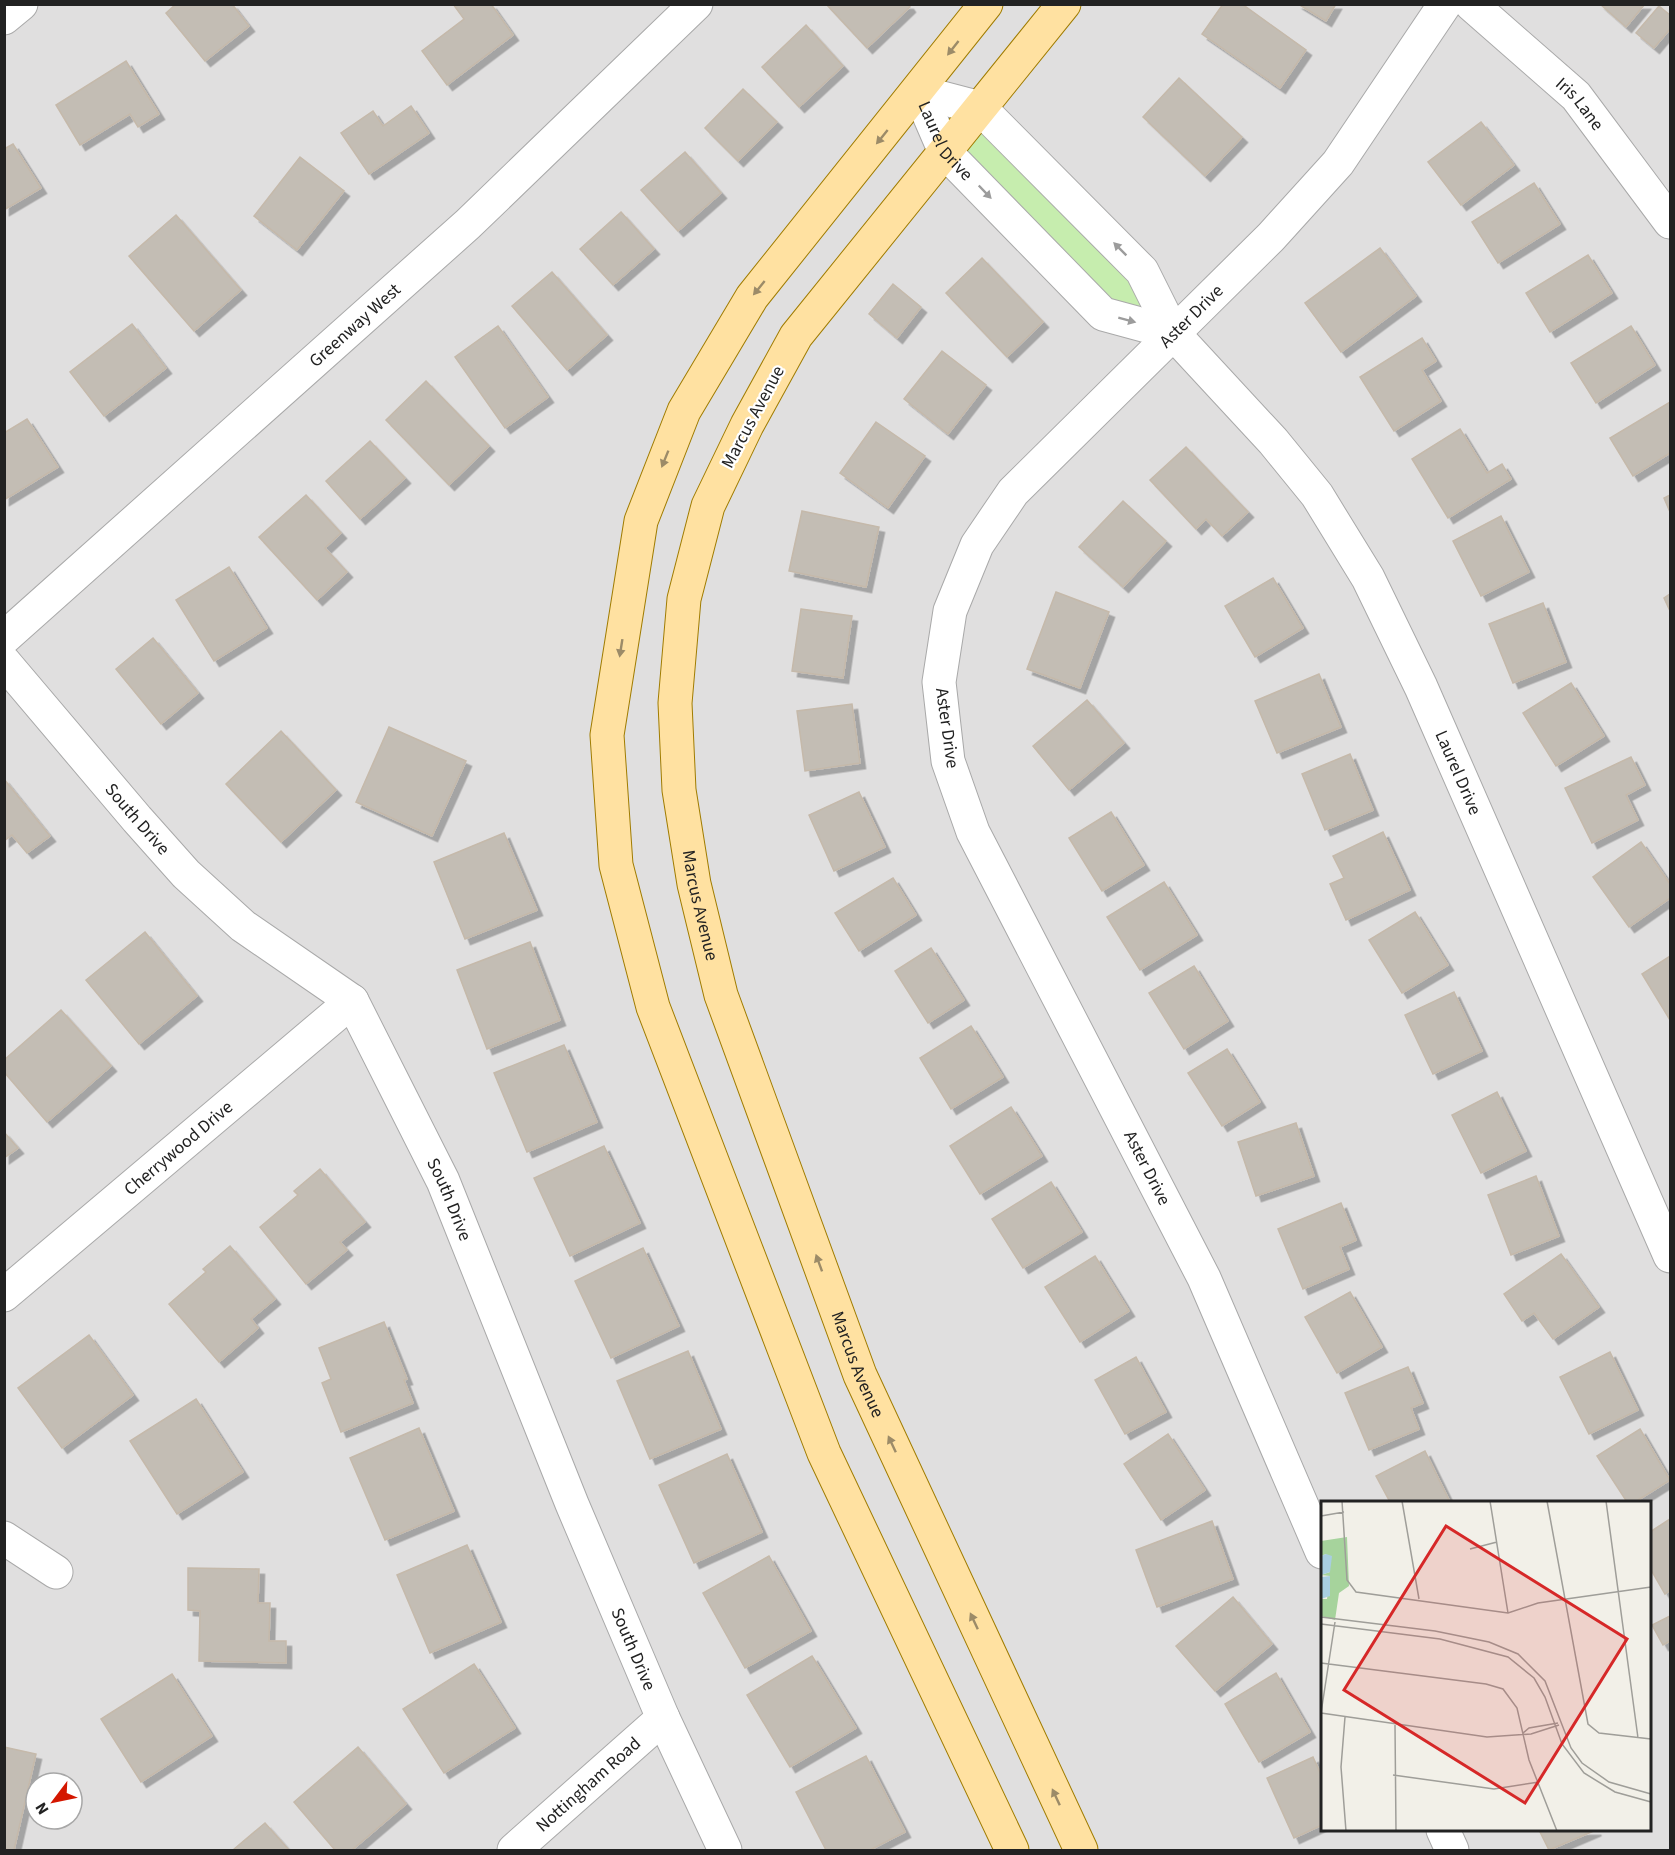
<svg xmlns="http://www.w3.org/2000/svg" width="1675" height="1855" font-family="'Source Sans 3',sans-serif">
<defs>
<filter id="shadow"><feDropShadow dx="5.5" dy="5.5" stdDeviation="0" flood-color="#0004"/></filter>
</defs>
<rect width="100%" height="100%" fill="#f2f0e8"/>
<!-- residential -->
<path fill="#e0dfdf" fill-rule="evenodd" d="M4,5H1670V1850H5ZM1322,1502H1650V1830H1322ZM36,1783H72V1819H36Z"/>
<!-- grass -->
<polygon fill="#c6edae" points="980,108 1173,333 1103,314 945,152"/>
<!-- building -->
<g fill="#c3bdb4" stroke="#c5b9aa" stroke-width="1.5" filter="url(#shadow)">
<polygon points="176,4 232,4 249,26 205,61 166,13"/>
<polygon points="453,4 491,4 513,35 447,85 422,51 464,19"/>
<polygon points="826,4 908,4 910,7 867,48"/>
<polygon points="1223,4 1242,4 1306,50 1280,88 1202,34"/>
<polygon points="1298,4 1336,4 1326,21"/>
<polygon points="1600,4 1645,4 1626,27"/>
<polygon points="1659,6 1670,15 1670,29 1654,48 1636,33"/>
<polygon points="806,25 843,66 799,107 762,67"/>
<polygon points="126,61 159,114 138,127 130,114 80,145 56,105"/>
<polygon points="1179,78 1242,137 1205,176 1143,117"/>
<polygon points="743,89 777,122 738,161 705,128"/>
<polygon points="411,106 429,133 369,174 341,133 373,111 383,126"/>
<polygon points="1481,122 1514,165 1461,205 1428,162"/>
<polygon points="13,144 41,188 4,210 4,149"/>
<polygon points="685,152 721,193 678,231 641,190"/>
<polygon points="300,157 344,191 297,250 254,216"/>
<polygon points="1534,183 1560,224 1498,263 1472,222"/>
<polygon points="621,212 654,249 613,285 580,249"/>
<polygon points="176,215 241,290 194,331 129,256"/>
<polygon points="1380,248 1416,296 1341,352 1305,303"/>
<polygon points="1588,255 1612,293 1550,332 1526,293"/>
<polygon points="982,258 1043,322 1007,357 946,293"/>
<polygon points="552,272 607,335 567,370 512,306"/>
<polygon points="893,284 921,307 897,338 869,314"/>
<polygon points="132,324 166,368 104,416 70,372"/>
<polygon points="498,326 548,397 505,428 455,357"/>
<polygon points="1631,326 1655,365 1596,403 1571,363"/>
<polygon points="1422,338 1436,361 1422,370 1441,401 1394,431 1360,377"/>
<polygon points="942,351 986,385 948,434 904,399"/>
<polygon points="426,381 489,446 449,485 386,420"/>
<polygon points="1670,402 1670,453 1633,476 1610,438"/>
<polygon points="27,419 58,467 4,500 4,433"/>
<polygon points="876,422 925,456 888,508 840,473"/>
<polygon points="1460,429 1487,473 1502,464 1511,479 1448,518 1412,459"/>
<polygon points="370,441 405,478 360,519 326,481"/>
<polygon points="1186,447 1248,512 1222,536 1206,519 1196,529 1150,480"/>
<polygon points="306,495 341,533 325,548 347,572 317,600 259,537"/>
<polygon points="1670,495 1670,512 1664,498"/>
<polygon points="1123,501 1166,541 1123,587 1079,547"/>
<polygon points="802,511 879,527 866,587 789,571"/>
<polygon points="1501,516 1529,572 1481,596 1453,541"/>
<polygon points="229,567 267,628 214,661 176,600"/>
<polygon points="1273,578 1303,628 1255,657 1225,606"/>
<polygon points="1056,592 1109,612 1080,688 1027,669"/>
<polygon points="1670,594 1670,611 1664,598"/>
<polygon points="1543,603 1566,662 1513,683 1489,624"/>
<polygon points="801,609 852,616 843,678 792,671"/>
<polygon points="153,638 198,693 161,724 116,669"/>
<polygon points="1319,674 1341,727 1277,753 1255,701"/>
<polygon points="1571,683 1604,736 1556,766 1523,713"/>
<polygon points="1087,700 1124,743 1069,790 1033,746"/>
<polygon points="852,704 860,763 805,771 797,711"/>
<polygon points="389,727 466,761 432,836 356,802"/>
<polygon points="281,731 336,790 281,842 226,784"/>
<polygon points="1350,754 1373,810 1325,830 1302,774"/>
<polygon points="1631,757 1645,785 1626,795 1638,820 1592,843 1565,788"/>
<polygon points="4,779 50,836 27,853 12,835 4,841"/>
<polygon points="859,792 885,847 834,871 809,815"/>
<polygon points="1111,812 1144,865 1102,891 1069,838"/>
<polygon points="1383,832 1410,890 1346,920 1330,884 1344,878 1333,856"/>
<polygon points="504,833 537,910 465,939 434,862"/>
<polygon points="1641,842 1670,884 1670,898 1629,927 1593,877"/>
<polygon points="893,878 916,915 859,951 835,913"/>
<polygon points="1164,882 1197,935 1140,970 1107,917"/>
<polygon points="1415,912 1448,965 1402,993 1369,940"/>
<polygon points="145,932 197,996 139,1044 86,980"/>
<polygon points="530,942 560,1020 487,1049 457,970"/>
<polygon points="931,948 964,1000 928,1023 895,971"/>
<polygon points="1670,956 1670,1020 1642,974"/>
<polygon points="1194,966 1228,1021 1184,1049 1149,993"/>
<polygon points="1454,992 1482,1051 1433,1074 1405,1015"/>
<polygon points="61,1010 111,1066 47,1122 4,1072 4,1060"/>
<polygon points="971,1026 1003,1077 951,1109 920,1058"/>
<polygon points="564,1045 597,1122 527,1152 494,1073"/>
<polygon points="1227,1049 1260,1102 1222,1126 1188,1073"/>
<polygon points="1497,1092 1526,1151 1481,1173 1452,1115"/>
<polygon points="1011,1107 1042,1156 980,1194 950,1146"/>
<polygon points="1296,1123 1314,1176 1256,1196 1238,1142"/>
<polygon points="4,1132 18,1148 4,1158"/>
<polygon points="604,1146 640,1223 570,1256 534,1178"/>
<polygon points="320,1169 365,1222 340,1242 347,1250 306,1284 260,1227 298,1195 294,1191"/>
<polygon points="1536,1176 1559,1236 1511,1255 1488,1195"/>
<polygon points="1051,1182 1082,1232 1023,1268 992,1219"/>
<polygon points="1341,1203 1356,1240 1340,1247 1349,1269 1303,1289 1278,1229"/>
<polygon points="230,1246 275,1299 251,1319 258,1328 219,1362 169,1304 206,1272 203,1269"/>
<polygon points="643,1248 679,1326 611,1358 575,1281"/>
<polygon points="1561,1254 1599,1307 1553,1339 1534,1313 1522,1321 1504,1294"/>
<polygon points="1095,1256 1129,1311 1080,1342 1045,1287"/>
<polygon points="1350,1292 1382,1347 1337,1373 1305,1317"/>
<polygon points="384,1322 407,1379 404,1380 413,1403 341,1432 322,1383 331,1379 319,1348"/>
<polygon points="89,1335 133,1395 62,1448 18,1388"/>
<polygon points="688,1351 721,1429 650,1459 617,1381"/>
<polygon points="1610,1352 1638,1410 1589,1434 1560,1377"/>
<polygon points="1136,1357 1166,1412 1125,1434 1095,1380"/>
<polygon points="1408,1367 1423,1403 1411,1408 1419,1429 1369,1450 1345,1393"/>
<polygon points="196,1399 243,1472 177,1514 130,1441"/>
<polygon points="419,1428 454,1511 385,1540 350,1458"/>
<polygon points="1640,1429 1670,1480 1635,1502 1627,1502 1597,1456"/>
<polygon points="1168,1434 1205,1490 1161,1520 1124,1464"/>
<polygon points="1425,1451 1450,1502 1390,1502 1376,1476"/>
<polygon points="727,1454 762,1532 694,1563 659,1485"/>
<polygon points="1670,1519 1670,1590 1665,1594 1650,1568 1650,1532"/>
<polygon points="1212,1521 1233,1579 1157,1607 1136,1550"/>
<polygon points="467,1545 501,1622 430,1653 397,1575"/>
<polygon points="769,1556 811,1631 745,1668 703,1593"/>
<polygon points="188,1568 259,1569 258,1603 270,1603 269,1641 286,1641 286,1663 199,1661 200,1611 188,1610"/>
<polygon points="1233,1597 1272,1644 1215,1691 1176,1646"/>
<polygon points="1670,1616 1670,1641 1663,1645 1652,1625"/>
<polygon points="812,1656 856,1728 790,1767 747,1695"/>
<polygon points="474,1664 515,1728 444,1773 403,1709"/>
<polygon points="1276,1673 1310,1732 1259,1762 1225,1704"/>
<polygon points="172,1674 212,1736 141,1782 101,1719"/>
<polygon points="4,1747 36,1754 14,1850 4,1849"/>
<polygon points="358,1747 406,1804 352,1850 335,1850 294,1802"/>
<polygon points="866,1756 905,1832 870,1850 826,1850 796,1792"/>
<polygon points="1313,1757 1322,1777 1322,1825 1294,1838 1267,1778"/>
<polygon points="265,1823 289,1850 233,1850"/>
<polygon points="1539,1830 1596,1830 1549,1850"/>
</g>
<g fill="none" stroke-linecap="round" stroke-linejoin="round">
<!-- street casing -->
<g stroke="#a9a9a9" stroke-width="35">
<g id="street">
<path id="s1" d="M1471,4L1576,96L1670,222"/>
<polyline points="4,18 21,4"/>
<path id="s2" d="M919,92L980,108L1142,271L1173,333L1273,441L1317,495L1368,578L1421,687L1670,1256"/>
<path id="s3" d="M919,92L945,152L1103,314L1173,333"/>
<path id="s4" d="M4,638L468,224L696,4"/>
<path id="s5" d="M4,662L137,819L186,874L243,926L352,1001L443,1181L572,1504L663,1718L725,1850"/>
<path id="s6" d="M4,1295L352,1001"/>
<polyline points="4,1538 56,1572"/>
<path id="s7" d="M1322,1552L1204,1278L973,832L948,761L939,682L950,611L977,545L1013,492L1271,237L1338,163L1445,4"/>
<polyline points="1443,1830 1452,1850"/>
<path id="s8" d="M514,1850L663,1718"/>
</g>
</g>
<!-- primary casing -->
<g stroke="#a07c00" stroke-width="35">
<g id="primary">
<polyline points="986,4 752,297 684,411 641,521 607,735 616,865 653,1007 824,1453 1012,1850"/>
<path id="s9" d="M1064,4L796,336L747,425L708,506L684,599L675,703L679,790L694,884L721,995L860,1375L1081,1850"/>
</g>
</g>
<!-- street -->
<use href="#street" stroke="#fff" stroke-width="33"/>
<!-- primary -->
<use href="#primary" stroke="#ffe1a1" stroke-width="33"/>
</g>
<!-- one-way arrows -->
<defs><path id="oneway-solid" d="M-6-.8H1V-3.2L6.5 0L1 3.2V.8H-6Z" transform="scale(1.5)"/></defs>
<g fill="#9c8b68">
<use href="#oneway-solid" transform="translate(953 48) rotate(128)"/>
<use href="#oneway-solid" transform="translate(882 137) rotate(129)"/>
<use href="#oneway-solid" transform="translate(759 288) rotate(129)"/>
<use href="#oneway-solid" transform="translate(665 459) rotate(112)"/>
<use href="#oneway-solid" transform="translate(621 648) rotate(99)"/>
<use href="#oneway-solid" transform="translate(819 1263) rotate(-110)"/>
<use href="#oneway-solid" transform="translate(892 1444) rotate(-115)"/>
<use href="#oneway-solid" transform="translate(974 1621) rotate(-115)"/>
<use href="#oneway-solid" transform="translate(1056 1797) rotate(-115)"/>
</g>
<g fill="#9c9c9c">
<use href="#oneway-solid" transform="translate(985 192) rotate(46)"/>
<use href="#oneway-solid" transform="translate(1120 249) rotate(-135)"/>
<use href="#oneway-solid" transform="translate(1127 320) rotate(15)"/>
</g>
<g text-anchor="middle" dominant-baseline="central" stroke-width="4.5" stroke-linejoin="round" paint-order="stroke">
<!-- street labels -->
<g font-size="18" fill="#222" stroke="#fff">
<text stroke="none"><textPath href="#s1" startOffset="148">Iris Lane</textPath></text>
<text stroke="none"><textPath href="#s3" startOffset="56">Laurel Drive</textPath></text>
<text stroke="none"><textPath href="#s7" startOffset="1413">Aster Drive</textPath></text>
<text stroke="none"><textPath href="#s4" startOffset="470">Greenway West</textPath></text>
<text transform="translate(753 417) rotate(-62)">Marcus Avenue</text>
<text transform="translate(947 728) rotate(82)">Aster Drive</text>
<text stroke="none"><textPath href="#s2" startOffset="891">Laurel Drive</textPath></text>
<text stroke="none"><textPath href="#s5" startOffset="206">South Drive</textPath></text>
<text stroke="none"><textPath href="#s9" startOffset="1023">Marcus Avenue</textPath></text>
<text stroke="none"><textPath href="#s6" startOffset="228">Cherrywood Drive</textPath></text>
<text transform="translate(1147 1168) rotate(63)">Aster Drive</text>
<text stroke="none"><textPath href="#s5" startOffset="710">South Drive</textPath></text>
<text stroke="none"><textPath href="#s9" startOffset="1509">Marcus Avenue</textPath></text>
<text stroke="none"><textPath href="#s5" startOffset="1196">South Drive</textPath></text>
<text stroke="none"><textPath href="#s8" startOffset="99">Nottingham Road</textPath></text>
</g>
</g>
<!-- overview -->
<g transform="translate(1321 1501)">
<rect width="330" height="330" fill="#f2f0e8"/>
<path d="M26,36L28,85L18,92L14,119L0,115V98H6L9,75L0,74L9,71L5,53L0,55V40Z" fill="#a6d39c"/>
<path d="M5,53L11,55L9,71L0,74V55ZM9,75V95L0,98V76Z" fill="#a8cee1"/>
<path fill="none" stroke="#9f9e99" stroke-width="1.5" d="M21,0L26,79L35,91L187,112L217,102L330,86M81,0L98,98M169,0L187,112M226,0L267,223L278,232L330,238M285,0L317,237M0,15L23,11M149,48L176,41M0,116L114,130L168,141L197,153L224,180L250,247L261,262L288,281L330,293M0,123L119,138L187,156L213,177L224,196L241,243L263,272L294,291L330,301M0,162L165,183L182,188L196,207L208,259L236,330M0,212L166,236L210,233L238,224M0,212L14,121M24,216L20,266L25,330M74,224L75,330M202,232L208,227L237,222M72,274L173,288L218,281"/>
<path fill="#d62828" fill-opacity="0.15" stroke="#d62828" stroke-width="3" d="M125,25L306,138L204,302L23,189Z"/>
<rect width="330" height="330" fill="none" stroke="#222" stroke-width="3"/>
</g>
<!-- border -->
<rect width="1675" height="1855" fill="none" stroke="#222222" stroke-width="12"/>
<!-- north arrow -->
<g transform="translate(54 1801) rotate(238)"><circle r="28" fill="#ffffff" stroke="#a7a7a7" stroke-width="1.5"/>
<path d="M0-4.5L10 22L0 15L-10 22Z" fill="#d41700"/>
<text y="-9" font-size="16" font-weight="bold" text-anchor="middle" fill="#222222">N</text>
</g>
</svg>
